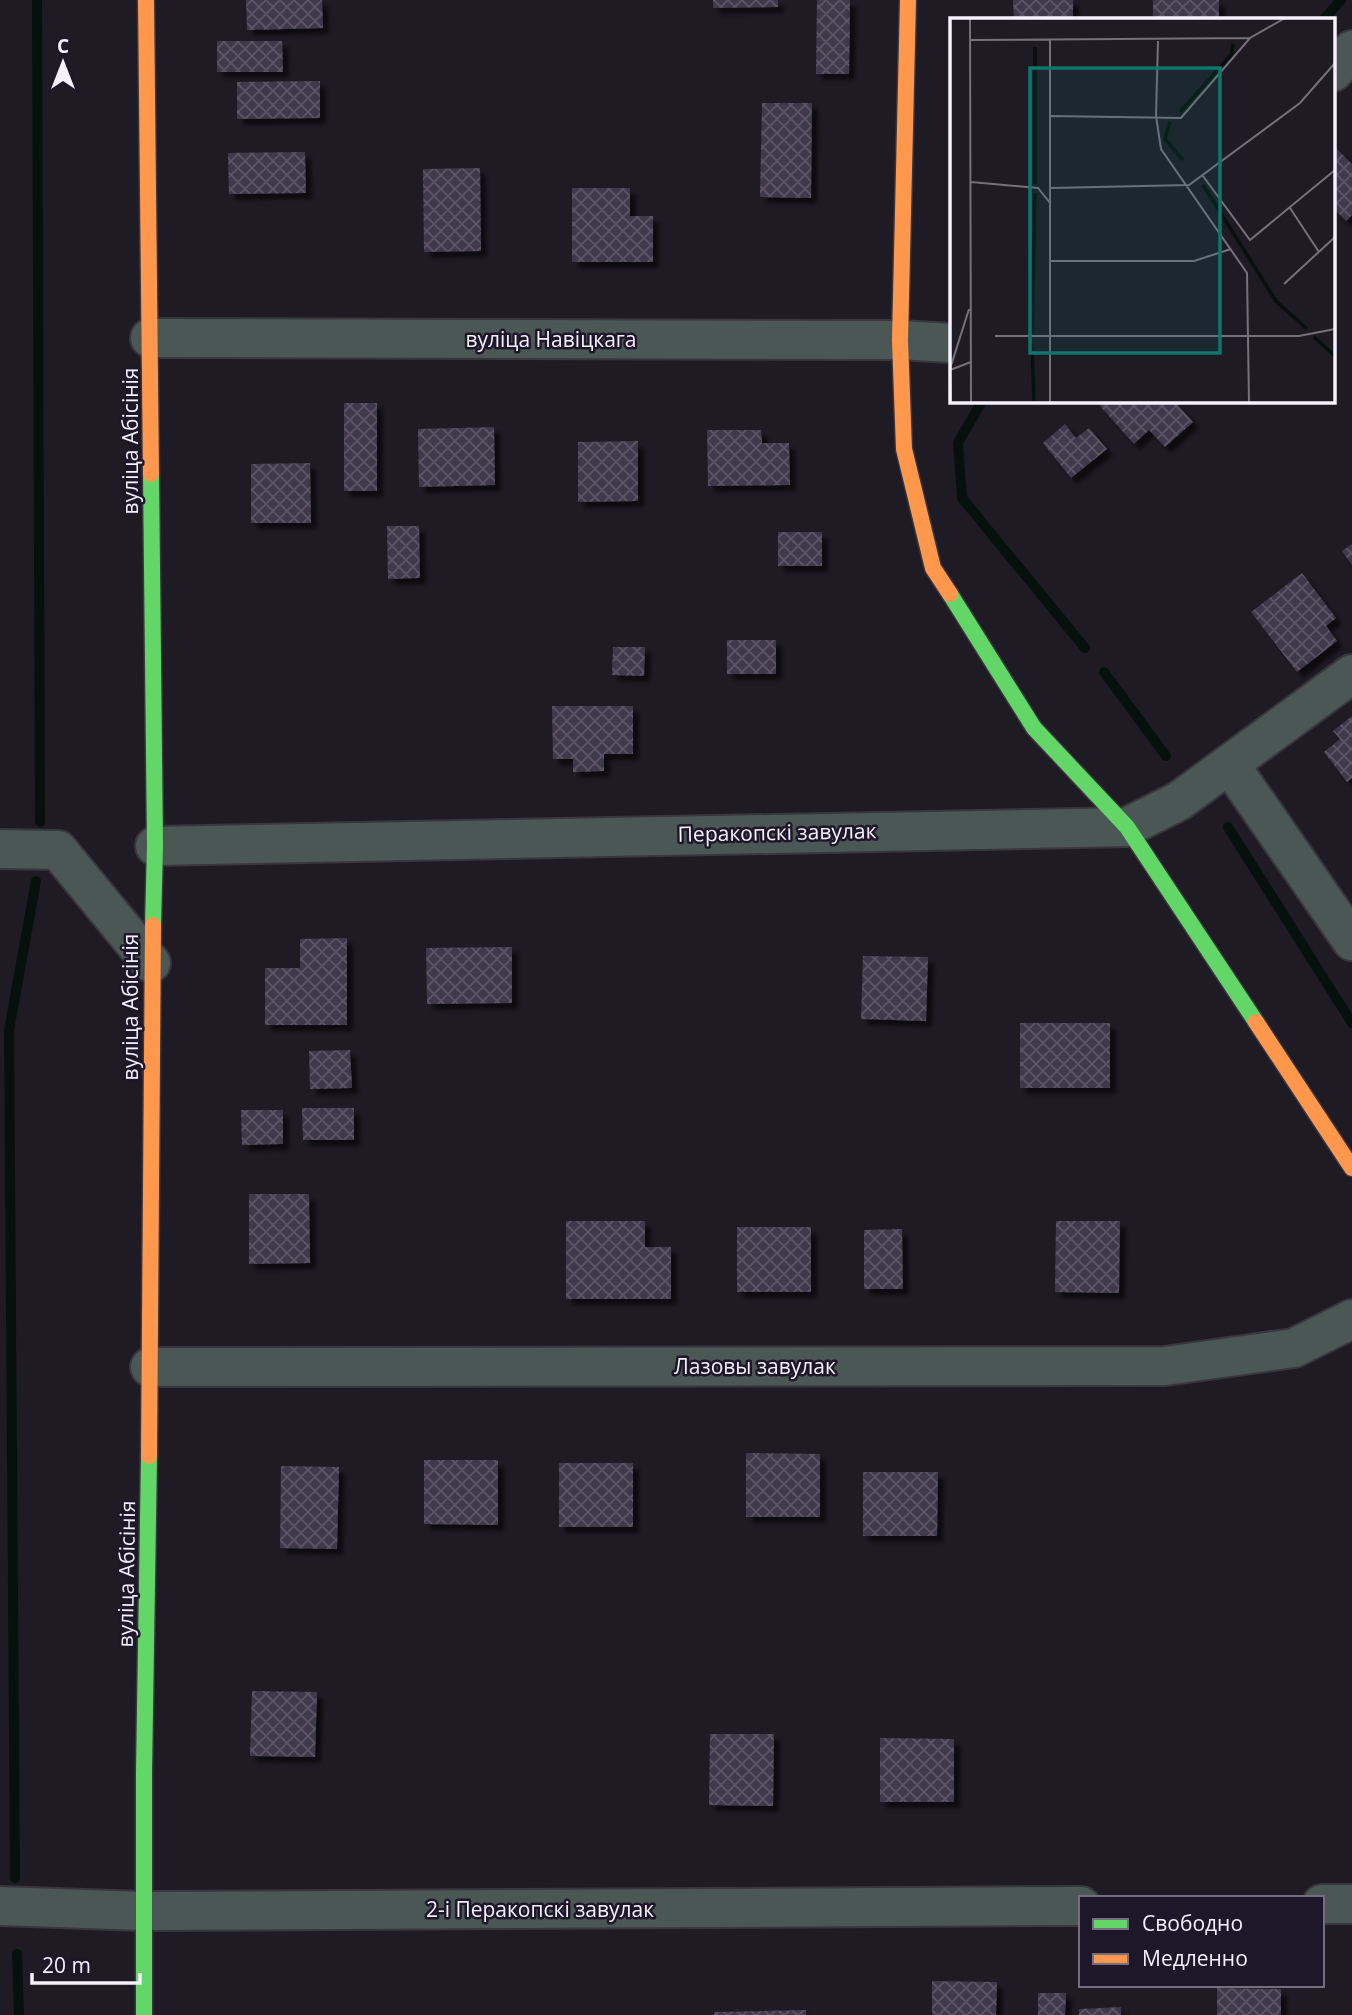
<svg xmlns="http://www.w3.org/2000/svg" width="1352" height="2015" font-family="'Open Sans',sans-serif">
<defs>
<pattern id="building-cross-hatch" width="8" height="8" patternUnits="userSpaceOnUse" patternTransform="scale(1.75)"><rect width="8" height="8" fill="#40394b"/><path d="M0 0l8 8M0 8l8-8" fill="none" stroke="#5c5666"/></pattern>
<filter id="shadow"><feDropShadow dx="6" dy="6" stdDeviation="2" flood-color="#0009"/></filter>
</defs>
<rect width="100%" height="100%" fill="#1f1b25"/>
<g fill="none" stroke-linecap="round" stroke-linejoin="round">
<!-- stream -->
<g stroke="#06110d" stroke-width="10">
<polyline points="37,0 40,822"/>
<polyline points="1324,19 1341,0"/>
<polyline points="982,401 958,443 962,498 1085,648"/>
<polyline points="1104,672 1166,756"/>
<polyline points="1228,827 1352,1023"/>
<polyline points="15,1878 9,1030 36,881"/>
<polyline points="17,1954 19,2015"/>
</g>
</g>
<!-- building -->
<g fill="url(#building-cross-hatch)" filter="url(#shadow)">
<polygon points="246,0 322,0 323,28 247,30"/>
<polygon points="713,0 778,0 778,7 713,8"/>
<polygon points="817,0 850,0 849,74 816,74"/>
<polygon points="1013,0 1073,0 1073,19 1014,19"/>
<rect x="1153" y="0" width="66" height="19"/>
<polygon points="217,41 282,41 283,72 217,72"/>
<polygon points="320,81 320,118 237,119 237,82"/>
<polygon points="762,103 812,103 811,198 760,197"/>
<polygon points="1336,148 1352,164 1352,215 1346,221 1333,208 1333,151"/>
<polygon points="305,152 306,193 229,194 228,153"/>
<polygon points="480,168 481,251 424,252 423,169"/>
<polygon points="572,188 630,188 630,216 653,216 653,262 572,262"/>
<polygon points="1106,401 1174,401 1193,422 1165,447 1149,430 1134,444 1100,406"/>
<rect x="344" y="403" width="33" height="88"/>
<polygon points="1065,424 1076,438 1089,428 1107,449 1071,478 1043,443"/>
<polygon points="494,427 495,485 419,487 418,429"/>
<polygon points="707,430 761,430 762,443 789,443 790,485 708,486"/>
<polygon points="638,441 638,501 578,502 578,442"/>
<polygon points="310,463 311,523 251,523 251,464"/>
<polygon points="387,526 419,526 420,578 388,579"/>
<rect x="778" y="532" width="44" height="34"/>
<polygon points="1352,544 1352,565 1342,551"/>
<polygon points="1302,573 1336,618 1326,626 1337,641 1297,672 1251,612"/>
<rect x="727" y="640" width="49" height="34"/>
<polygon points="613,647 645,647 644,676 612,675"/>
<polygon points="552,706 633,706 633,754 604,754 604,771 573,772 573,759 553,759"/>
<polygon points="1352,716 1352,778 1347,782 1324,752 1340,739 1333,731"/>
<polygon points="347,938 347,1025 265,1025 265,968 300,968 300,939"/>
<polygon points="512,947 512,1003 427,1004 426,948"/>
<polygon points="863,956 928,957 926,1021 861,1019"/>
<rect x="1020" y="1023" width="90" height="65"/>
<polygon points="350,1050 352,1088 310,1089 309,1051"/>
<polygon points="302,1108 354,1108 354,1140 303,1140"/>
<polygon points="241,1110 283,1110 283,1144 242,1145"/>
<polygon points="249,1194 309,1194 310,1263 249,1264"/>
<polygon points="566,1221 645,1221 645,1247 671,1247 671,1299 566,1299"/>
<polygon points="1056,1221 1120,1221 1119,1293 1055,1292"/>
<rect x="737" y="1227" width="74" height="65"/>
<polygon points="902,1229 903,1289 864,1289 864,1230"/>
<polygon points="746,1453 820,1454 820,1517 746,1517"/>
<polygon points="424,1460 498,1460 498,1525 424,1524"/>
<rect x="559" y="1463" width="74" height="64"/>
<polygon points="281,1466 339,1467 337,1549 280,1548"/>
<polygon points="863,1472 938,1472 937,1536 863,1536"/>
<polygon points="252,1691 317,1692 315,1757 250,1756"/>
<polygon points="710,1734 774,1734 773,1806 709,1805"/>
<polygon points="880,1738 954,1739 954,1802 880,1802"/>
<polygon points="932,1981 997,1982 996,2015 932,2015"/>
<polygon points="1217,1988 1281,1989 1281,2015 1217,2015"/>
<polygon points="1038,1993 1066,1993 1065,2015 1038,2015"/>
<polygon points="1121,2007 1121,2015 1079,2015 1079,2009"/>
<polygon points="806,2010 806,2015 714,2015 714,2012"/>
</g>
<g fill="none" stroke-linecap="round" stroke-linejoin="round">
<!-- street casing -->
<g stroke="#39363e" stroke-width="42">
<g id="street">
<polyline points="1333,72 1352,50"/>
<polyline points="150,338 900,340 951,343"/>
<polyline points="1230,765 1352,941"/>
<polyline points="155,846 1127,827 1179,801 1352,674"/>
<polyline points="0,849 58,850 151,963"/>
<polyline points="150,1367 1165,1366 1294,1348 1352,1319"/>
<polyline points="1322,1904 1352,1904"/>
<polyline points="0,1906 142,1911 1081,1906"/>
</g>
</g>
<!-- fast casing -->
<g stroke="#39363e" stroke-width="19">
<g id="fast">
<polyline points="151,474 155,846 153,925"/>
<polyline points="950,594 1034,728 1127,827 1256,1022"/>
<polyline points="144,2015 144,1773 149,1456"/>
</g>
</g>
<!-- slow casing -->
<g stroke="#39363e" stroke-width="19">
<g id="slow">
<polyline points="146,0 151,474"/>
<polyline points="908,0 900,340 904,449 933,568 950,594"/>
<polyline points="1256,1022 1352,1168"/>
<polyline points="149,1456 153,925"/>
</g>
</g>
<!-- street -->
<use href="#street" stroke="#4b5755" stroke-width="38"/>
<!-- fast -->
<use href="#fast" stroke="#63d668" stroke-width="16"/>
<!-- slow -->
<use href="#slow" stroke="#ff974d" stroke-width="16"/>
</g>
<g text-anchor="middle" dominant-baseline="central" stroke-width="5" stroke-linejoin="round" paint-order="stroke">
<!-- street labels -->
<g font-size="21" fill="#f5f1fe" stroke="#1e1729">
<text x="551" y="339">вуліца Навіцкага</text>
<text transform="translate(130 441) rotate(-90)">вуліца Абісінія</text>
<text transform="translate(777 832) rotate(-1)">Перакопскі завулак</text>
<text transform="translate(130 1007) rotate(-90)">вуліца Абісінія</text>
<text x="755" y="1366">Лазовы завулак</text>
<text transform="translate(126 1574) rotate(-89)">вуліца Абісінія</text>
<text x="540" y="1909">2-і Перакопскі завулак</text>
</g>
</g>
<!-- overview -->
<g transform="translate(950 18)">
<rect width="385" height="385" fill="#1f1b25"/>
<path fill="none" stroke="#06110d" stroke-width="3.5" d="M85,29V166M230,94L281,37L283,26M220,104L215,121L233,142M253,167L326,283L357,311M82,315L85,175M364,319L385,338M82,326L84,385"/>
<path fill="none" stroke="#75717c" stroke-width="2" d="M20,0L21,385M20,22L300,20M100,22V385M208,23L206,98L211,131L297,255L299,385M101,98L231,100L300,20L335,0M253,158L300,222L385,152M21,164L88,170L100,185M101,170L239,167L350,85L385,45M340,190L369,234M101,243H244L281,231M334,266L385,219M45,318H349L385,311M0,352L21,344M1,385L0,351L19,291"/>
<path fill="#0f766e" fill-opacity="0.15" stroke="#0f766e" stroke-width="3.5" d="M80,50H270V335H80Z"/>
<rect width="385" height="385" fill="none" stroke="#f5f1fe" stroke-width="3.5"/>
</g>
<!-- legend -->
<rect x="1079" y="1896" width="245" height="91" fill="#1e1729" stroke="#746e7e" stroke-width="2"/>
<rect x="1093" y="1919" width="35" height="10" fill="#63d668" stroke="#746e7e" stroke-width="2"/>
<text x="1142" y="1931" font-size="21" fill="#f5f1fe">Свободно</text>
<rect x="1093" y="1954" width="35" height="10" fill="#ff974d" stroke="#746e7e" stroke-width="2"/>
<text x="1142" y="1966" font-size="21" fill="#f5f1fe">Медленно</text>
<!-- north arrow -->
<g transform="translate(63 63)" stroke="#1e1729" stroke-width="5" paint-order="stroke">
<path d="M0-5L12 26L0 18L-12 26Z" fill="#f5f1fe"/>
<text y="-10" font-size="19" font-weight="bold" text-anchor="middle" fill="#f5f1fe">С</text>
</g>
<!-- scale -->
<path d="M32 1973v10h108v-10" fill="none" stroke="#f5f1fe" stroke-width="3.5"/>
<text x="42" y="1973" font-size="21" fill="#f5f1fe" stroke="#1e1729" stroke-width="5" paint-order="stroke">20 m</text>
</svg>
